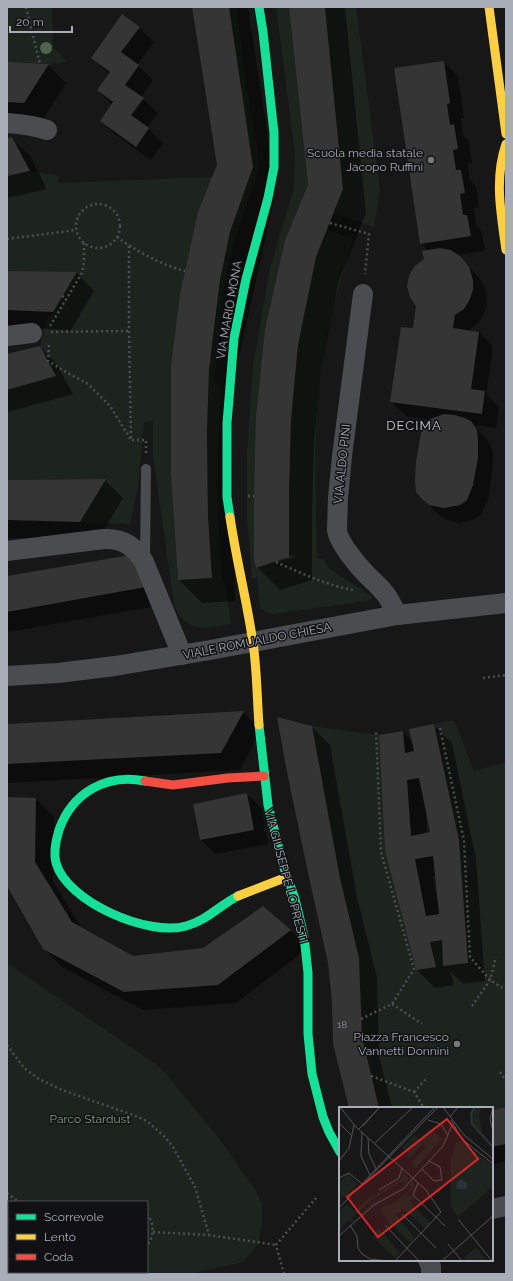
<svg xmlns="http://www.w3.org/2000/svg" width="513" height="1281" font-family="Raleway,sans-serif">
<rect width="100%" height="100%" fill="#171717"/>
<!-- green -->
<g fill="#1d241e" fill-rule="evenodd">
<polygon points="7,7 52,7 53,47 60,54 66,62 49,64 7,62"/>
<path d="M229,7H236L246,83L259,161L257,174L233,245L225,282L214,384L221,385L217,488L221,574L226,588L231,624C206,629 185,633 174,605L153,456V421L144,422L138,487L130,524L80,522L105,479L7,480V390L56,376L40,346L44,328L45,321L53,312L77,273L7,271V176L30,171L59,176L58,183L213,177L198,212L180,294L171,366V474L178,580L212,578L208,517L207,432L209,369L220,280L230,232L253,167Z"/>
<path d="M276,7H289L308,185L285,240L265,329L256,416V568L289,557V491L291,420L298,345L316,257L327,230L353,238C340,284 325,331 320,380C313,439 316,499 317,559H324L328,567L334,572L372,596V599L365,601L273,614L266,612L260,608L257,577L252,579L247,517V454L253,366L270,268L294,188L295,154Z"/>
<polygon points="325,7 356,7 380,190 374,227 334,213 343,189"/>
<polygon points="454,720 474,771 506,762 506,1107 492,1110 492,1108 379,1108 362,1037 359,958 340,878 312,726 379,735 385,851 416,970 436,967 430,942 442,940 444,966 467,963 459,840 434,724"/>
<path d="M7,963L160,1067L222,1142L255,1190L262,1204V1224L258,1244L243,1262L189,1274H7ZM9,1202H147V1272H9Z"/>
</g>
<!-- shadow -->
<g fill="#0007" fill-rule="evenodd">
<polygon points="193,7 248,7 276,191 231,392 235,601 202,603 179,580 218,165"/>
<path d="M290,7H345L366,213L339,281L321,369L314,443L312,515V580L280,590L257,567L309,185ZM294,555V557L277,562V560Z"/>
<polygon points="139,28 154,42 137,65 153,80 141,97 158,113 147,128 163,143 151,160 116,135 101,121 112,105 98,90 109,74 92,58"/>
<polygon points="444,62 458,76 464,118 461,118 463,135 468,140 472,163 467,164 470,180 476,186 479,207 474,208 476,225 481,230 485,251 456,255 475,273 483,283 487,295 487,304 484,313 478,323 469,330 469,331 479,332 493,347 486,394 499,407 496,428 473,425 485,437 491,446 493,455 492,473 488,500 481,514 475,519 459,523 445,519 438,514 423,499 431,420 406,416 391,402 413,329 428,251 421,243"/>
<polygon points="7,63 48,65 66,83 42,121 7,119"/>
<polygon points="12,138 30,156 47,189 7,198 7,139"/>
<polygon points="7,272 77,273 94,291 71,330 7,327"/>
<polygon points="40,347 58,366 73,394 7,412 7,355"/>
<polygon points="105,480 123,498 98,540 26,538 7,538 7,481"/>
<polygon points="130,556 163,605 7,632 7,578"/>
<polygon points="243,712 261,730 240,770 7,783 7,725"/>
<path d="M434,725L452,743L476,859L485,981L463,984L451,972L454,985L435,988L417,970L403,732L414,743ZM427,812L431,833L427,834L426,813ZM436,876L438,899H437L433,877Z"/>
<polygon points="312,727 330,745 357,897 377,977 379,1056 392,1108 350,1108 333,1002"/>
<polygon points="247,794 262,809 268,844 215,854 201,840 194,804"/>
<polygon points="7,798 36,799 54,817 53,881 82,929 133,957 203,949 290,930 308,948 236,1003 143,1010 62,967 43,948 7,884"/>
<polygon points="506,1108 506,1161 492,1165 492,1111"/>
</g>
<!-- building -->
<g fill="#353536" fill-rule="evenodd">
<polygon points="192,7 229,7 253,167 230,232 220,280 209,369 207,432 208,517 212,578 178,580 171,474 171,366 180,294 198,212 217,165"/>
<polygon points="289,7 325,7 343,189 316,257 298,345 291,420 289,491 289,557 256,568 254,558 254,496 256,416 265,329 285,240 308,185"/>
<polygon points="122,14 140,27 121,52 139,65 125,85 144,98 131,115 149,128 136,147 100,121 113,102 97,90 110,72 91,58"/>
<polygon points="444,61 450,103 447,104 450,125 454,124 458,149 453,150 456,170 461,170 465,193 460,194 463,215 467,215 471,236 420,244 394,68"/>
<polygon points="7,62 49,64 24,103 7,102"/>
<polygon points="12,137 30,171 7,176 7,138"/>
<polygon points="440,248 451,250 461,257 469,267 473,280 473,289 470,299 464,309 455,315 453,328 479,332 471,389 485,391 482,414 390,402 401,327 413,328 416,306 410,297 407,286 409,275 415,266 424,259 422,251"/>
<polygon points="7,271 77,272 53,312 7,310"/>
<polygon points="40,346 56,376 7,390 7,354"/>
<polygon points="444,414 455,415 465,418 471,421 477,430 478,440 478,458 473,485 467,500 460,505 444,508 429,505 422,499 416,492 415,481 416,461 421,433 430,419"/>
<polygon points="106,479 80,522 7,520 7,480"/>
<polygon points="130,555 146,587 7,612 7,576"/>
<polygon points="244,711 221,753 7,764 7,724"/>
<polygon points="277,717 312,726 340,878 359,958 362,1037 379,1108 349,1108 333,1044 332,1002 328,963 310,882 287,772"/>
<path d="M434,724L459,840L468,963L443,966L442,940L430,942L436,967L416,970L385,851L379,735L403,731L405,753L414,751L409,729ZM419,778L430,832L411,836L407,780ZM433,856L439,914L426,916L415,859Z"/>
<polygon points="247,793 254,830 200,840 193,804"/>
<polygon points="7,797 36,798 35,862 72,922 133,956 203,948 263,906 291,930 218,985 124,992 43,949 7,886"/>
<polygon points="506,1107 506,1144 492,1147 492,1110"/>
</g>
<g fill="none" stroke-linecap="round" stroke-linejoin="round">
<!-- path -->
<g stroke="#4d4e52" stroke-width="2.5" stroke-dasharray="2 3" stroke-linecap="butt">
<polyline points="26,7 40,64"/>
<circle cx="98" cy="226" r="22"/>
<polyline points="330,223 369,234 365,274"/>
<path d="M117,237C136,251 162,265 185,271"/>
<polyline points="7,239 76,230"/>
<polyline points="129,246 129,331 131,440 146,440 146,455"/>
<polyline points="62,296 66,298"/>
<polyline points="50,326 82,273 84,262 84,243"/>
<polyline points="51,332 129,331"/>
<polyline points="49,345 48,361 66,372 88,384 110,406 131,440"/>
<polyline points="248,496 254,496"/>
<path d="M276,562C301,573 326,585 353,590"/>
<polyline points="483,678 506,675"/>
<polyline points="440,728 464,841 470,957 490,980 506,990"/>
<polyline points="392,1004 422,1024"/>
<polyline points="472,1006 490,980 496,957"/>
<polyline points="361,1019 392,1004 414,969 381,852 376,730"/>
<polyline points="7,1045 24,1068 39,1079 62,1090 133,1115 147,1121 165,1137 173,1147 195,1187 209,1235 276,1245"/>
<polyline points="500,1072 506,1081"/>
<polyline points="371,1076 414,1092 424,1108"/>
<polyline points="414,1092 426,1079"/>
<polyline points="7,1193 19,1202"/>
<path d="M147,1214C155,1224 154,1236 147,1246"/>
<polyline points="153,1232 209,1235"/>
<polyline points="43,1274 47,1272"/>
<polyline points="284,1274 276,1245 316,1198"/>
</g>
<!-- lane -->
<polyline stroke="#4b4c50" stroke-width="10" points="145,560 146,469"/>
<!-- street -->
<g stroke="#4b4c50" stroke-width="20">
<path d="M7,123C21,124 33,125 47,130"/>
<path d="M363,294L342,456L338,498L337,530C338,542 358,566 367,575C372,580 378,585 382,590C389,597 393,606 397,615"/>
<polyline points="7,336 32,333"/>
<path d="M7,551L104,539C122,538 135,546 144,562L182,655"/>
<polyline points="7,676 58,673 115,666 210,650 397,615 506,603"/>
<polyline points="492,1209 506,1206"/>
<polyline points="428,1260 431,1267 431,1274"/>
</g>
<!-- fast -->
<g stroke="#16e098" stroke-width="9">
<polyline points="230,517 227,497 227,423 234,338 246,279 268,198 274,167 274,133 263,32 259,7"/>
<polyline points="259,725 268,805 283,865 295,899 304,936 308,973 308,1034 312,1074 323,1117 329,1132 340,1152"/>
<path d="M145,781C106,773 72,793 59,830C56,840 53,853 56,863C67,902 149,937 186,926C206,921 220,905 238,896"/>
</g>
<!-- slow -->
<g stroke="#ffcf43" stroke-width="9">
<polyline points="489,7 506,134"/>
<path d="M506,144C494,179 501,214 506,250"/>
<path d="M230,517C236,559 247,601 253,643C257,670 257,698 259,725"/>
<polyline points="238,896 287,877"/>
</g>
<!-- jam -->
<polyline stroke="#f24e42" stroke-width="9" points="145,781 173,785 228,778 264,776"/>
</g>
<!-- trees -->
<circle fill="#506451" cx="46" cy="48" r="6"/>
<!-- markers -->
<g fill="#757880" stroke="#111113" stroke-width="1.5">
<circle cx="431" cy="160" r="4"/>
<circle cx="457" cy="1044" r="4"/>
</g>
<g text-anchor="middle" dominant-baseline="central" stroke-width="3" stroke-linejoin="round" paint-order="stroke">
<!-- number labels -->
<g font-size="10" fill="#8b8f98">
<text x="342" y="1024">18</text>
</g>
<!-- poi labels -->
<g font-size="12" fill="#a8adb8" stroke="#111113" text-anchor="end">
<text x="423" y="153">Scuola media statale<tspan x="423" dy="14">Jacopo Ruffini</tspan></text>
<text x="449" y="1037">Piazza Francesco<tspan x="449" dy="14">Vannetti Donnini</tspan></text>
</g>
<!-- street labels -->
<g font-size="12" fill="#a8adb8" stroke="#111113">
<text transform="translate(229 310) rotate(-80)">VIA MARIO MONA</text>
<text transform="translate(342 464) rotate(-84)">VIA ALDO PINI</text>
<text transform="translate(257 641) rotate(-11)">VIALE ROMUALDO CHIESA</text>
<text transform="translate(286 876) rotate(75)">VIA GIUSEPPE LOPRESTI</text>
</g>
<!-- park labels -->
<g font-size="12" fill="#7fa381" stroke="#111113">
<text x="90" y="1119">Parco Stardust</text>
</g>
<!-- neighbourhood labels -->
<g font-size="13" letter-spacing="1" fill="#c9ccd4" stroke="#111113">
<text x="414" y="425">DECIMA</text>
</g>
</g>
<!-- overview -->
<g transform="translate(339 1107)">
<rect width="154" height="154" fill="#171717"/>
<path d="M136,0H142L140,10L144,30L133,16L132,6ZM91,21L103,32L77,61L73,55L89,38L86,39L85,35L69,52L70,46L63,41L75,28L81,32ZM123,34L154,59V79L119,110L112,98V52L117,36ZM63,64L70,71L69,75L52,88L35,96L15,115L8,114L0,125V105L8,97L16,104L34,87L35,91L13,111L15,114L35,94L49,89L67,76L65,73L37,90L36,88L63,71ZM9,67L19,77L6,90H2L0,75ZM74,74L76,79L63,92L72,88L75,92L70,93L91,116L86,121L65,103L56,107L76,131L71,135L51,117L40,102L57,94L73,81L71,78L55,91L43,98L37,100L15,121L14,118L19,117L36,100L56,90ZM40,121L61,146L56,151L36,132H33ZM137,140L148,154H128L125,151Z" fill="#1d241e"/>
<path d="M122,72L128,76V82H117L118,75Z" fill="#2a3239"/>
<path fill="none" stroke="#2a3239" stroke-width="2" d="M136,0L132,6L133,17L154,40"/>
<path fill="none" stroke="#515357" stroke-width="1" d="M1,0L17,20L87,83L102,105L56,154M104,0L125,28L154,52M154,1L151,12L154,24M111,10L119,0M89,13L102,17L109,29M112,13L123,32L154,57M0,16L12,28M24,19L38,3M20,22L41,0M23,25L22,49L31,68M29,31L30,47L37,62M36,36L74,0M0,54L10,41L15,18M83,62L95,74L103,73L101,60L90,54M0,71L10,66L23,77M79,76L74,88L106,119M20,81L99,0M40,83L60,71L63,61M0,101L96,0M63,107L97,141M119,112L153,154M11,118L18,129L19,141L23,147L31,152L49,154M46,118L80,154M1,128L35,98L64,82L104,39L113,18M109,137L123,154M103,154L154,109"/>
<path fill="#d62828" fill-opacity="0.15" stroke="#d62828" stroke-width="2" d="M108,12L139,52L39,130L8,90Z"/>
<rect width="154" height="154" fill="none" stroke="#a8adb8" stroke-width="2"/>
</g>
<!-- border -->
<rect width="513" height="1281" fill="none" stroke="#a8adb8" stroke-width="16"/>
<!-- legend -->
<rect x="8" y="1201" width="140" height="72" fill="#111113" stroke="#4d4f55"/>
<rect x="16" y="1214" width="20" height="6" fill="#16e098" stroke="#4d4f55"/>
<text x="44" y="1221" font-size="12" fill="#a8adb8">Scorrevole</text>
<rect x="16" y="1234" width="20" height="6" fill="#ffcf43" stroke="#4d4f55"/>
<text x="44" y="1241" font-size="12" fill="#a8adb8">Lento</text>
<rect x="16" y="1254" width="20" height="6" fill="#f24e42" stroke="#4d4f55"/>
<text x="44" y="1261" font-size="12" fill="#a8adb8">Coda</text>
<!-- scale -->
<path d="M10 26v6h62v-6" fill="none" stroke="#a8adb8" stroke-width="2"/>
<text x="16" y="26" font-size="12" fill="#a8adb8" stroke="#111113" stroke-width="3" paint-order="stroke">20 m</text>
</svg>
